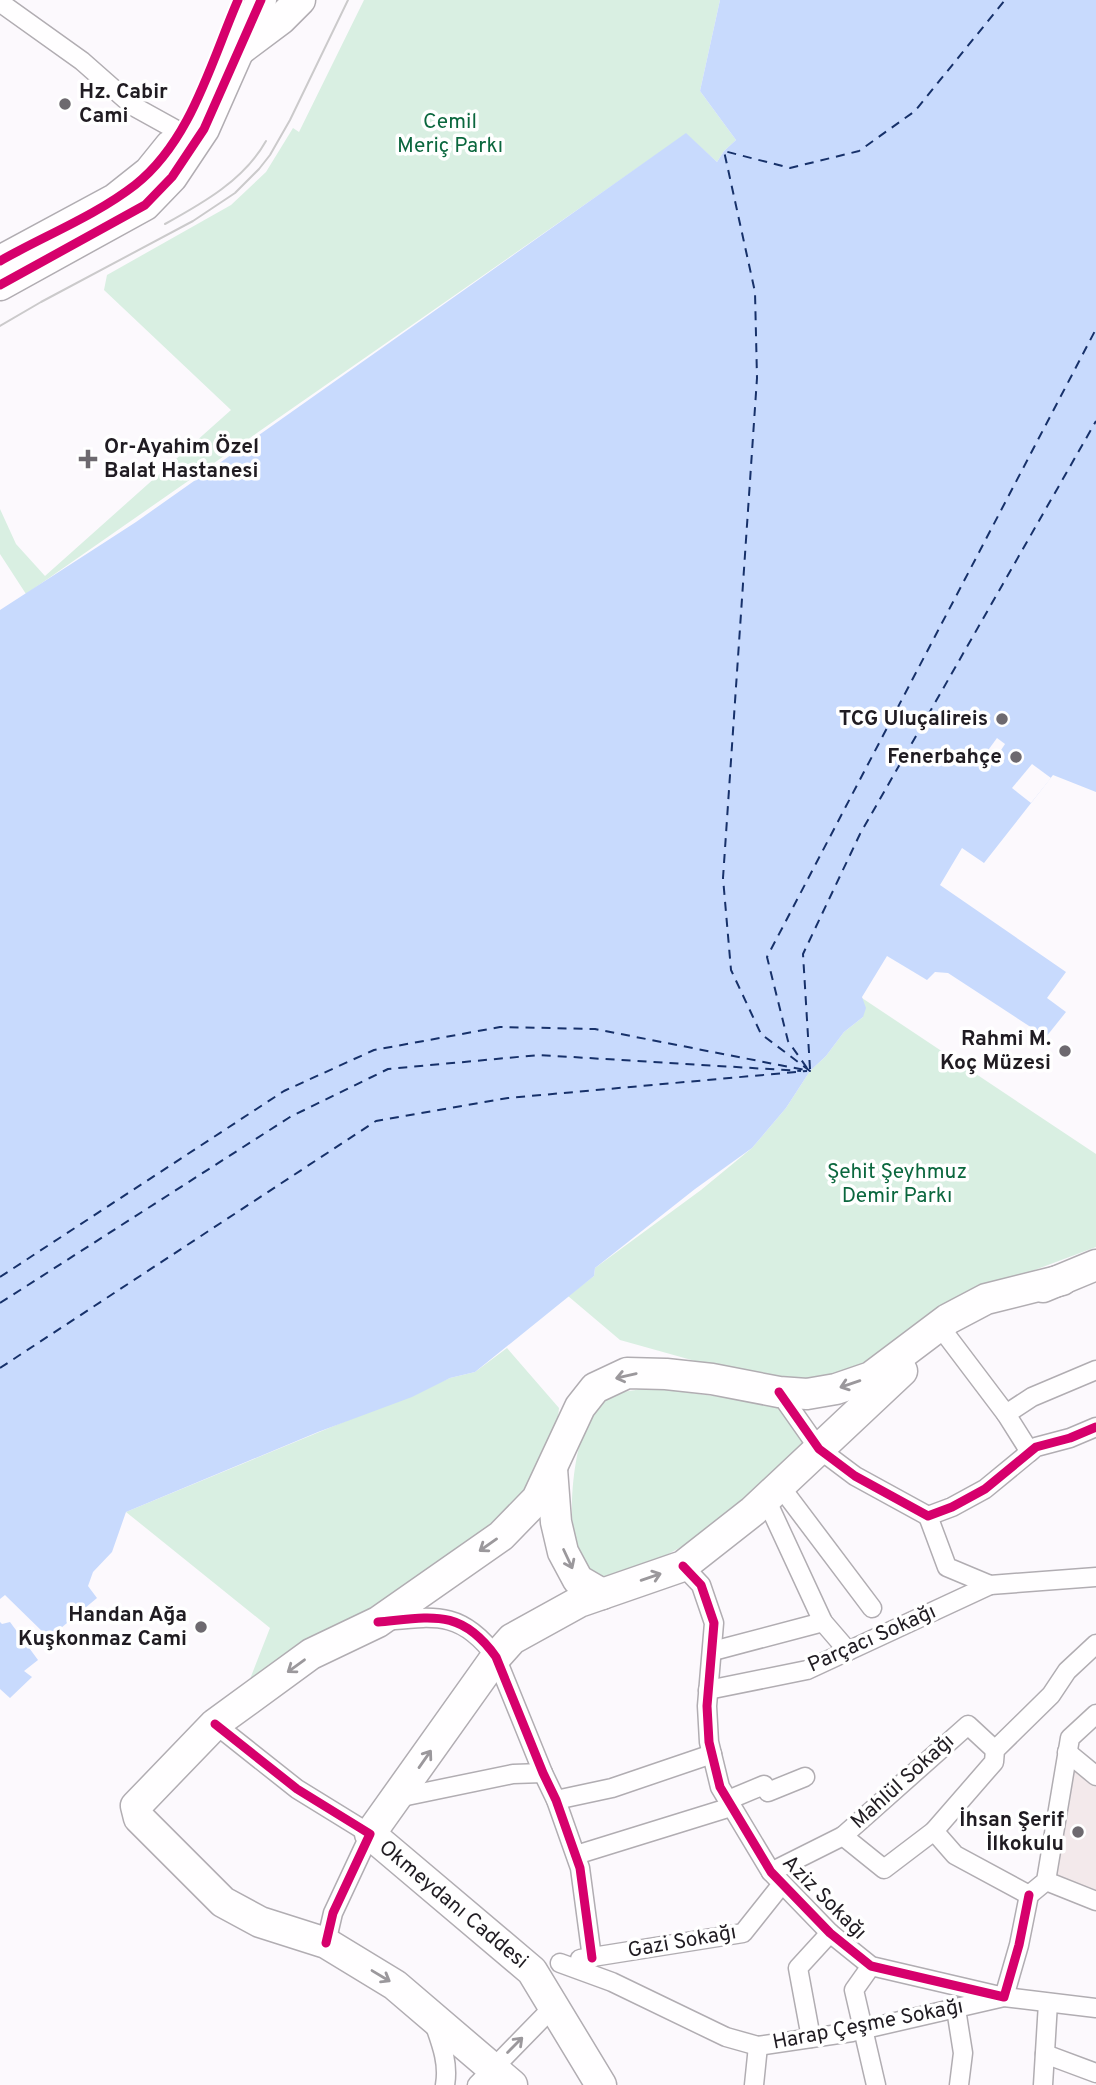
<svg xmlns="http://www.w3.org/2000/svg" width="1096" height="2085" font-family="Overpass,sans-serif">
<rect width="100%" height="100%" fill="#fcf9fd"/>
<!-- education -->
<polygon fill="#f3e9eb" points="1072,1765 1096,1787 1096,1895 1052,1876"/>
<!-- green -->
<g fill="#d9efe2">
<polygon points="364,0 720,0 700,91 736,140 724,151 717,162 686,134 26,594 0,554 0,509 16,544 45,576 231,410 104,290 107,275 231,205 266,172 293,128 299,132"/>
<polygon points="862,998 1096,1154 1096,1247 1024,1274 940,1310 858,1372 777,1384 620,1340 568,1296 594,1276 595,1268 701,1190 752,1148 786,1108 810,1071 826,1056 844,1032 863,1017"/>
<polygon points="507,1348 559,1408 552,1469 537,1499 378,1622 250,1679 270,1628 126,1512 450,1378 475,1372"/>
<path d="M655,1388L721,1397L784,1400L815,1443L721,1525L641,1569L609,1577L590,1575C583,1563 577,1549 574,1535C568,1505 575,1433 595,1409C610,1391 633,1390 655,1388Z"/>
</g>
<!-- water -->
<g fill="#c8dafd">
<polygon points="720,0 1096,0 1096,792 1053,775 984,863 962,848 940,885 1066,972 1047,998 1066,1012 1046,1037 948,973 935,972 927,980 887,956 862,997 866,1008 863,1017 844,1032 826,1056 810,1071 786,1108 752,1148 695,1189 595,1268 594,1276 475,1372 450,1378 412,1397 318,1432 126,1512 112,1552 93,1572 88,1586 97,1598 49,1638 5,1595 0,1599 0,610 136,522 686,133 717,162 724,151 736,140 700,91"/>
<polygon points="0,1622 2,1624 10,1622 38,1660 24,1671 32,1677 10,1698 0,1689"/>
</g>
<!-- pier -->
<g fill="#fcf9fd">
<polygon points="997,738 1005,744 988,770 978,764"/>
<polygon points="1032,764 1051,778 1031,803 1012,788"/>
</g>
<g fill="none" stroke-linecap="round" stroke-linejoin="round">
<!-- ferry -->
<g stroke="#17316a" stroke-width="2" stroke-dasharray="9 7" stroke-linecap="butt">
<polyline points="807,1068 788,1041 767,957 1096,329"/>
<polyline points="810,1069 803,954 860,834 1096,421"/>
<polyline points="0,1277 284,1091 374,1050 500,1027 595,1029 810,1071 761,1034 731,970 723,878 757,378 755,292 724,151 790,168 859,151 915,111 1005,0"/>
<polyline points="0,1303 290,1117 388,1069 539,1055 801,1071"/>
<polyline points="0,1368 376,1121 508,1098 807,1071"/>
</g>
<!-- street casing -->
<g stroke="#b1adb2" stroke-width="21">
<g id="street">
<polyline points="5,6 82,61 133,106 180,132"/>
<polyline points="947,1336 1006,1414 1030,1452"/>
<polyline points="779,1392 819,1449 855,1476 928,1516 952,1507 985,1489 1036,1447 1070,1438 1096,1427"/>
<polyline points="1006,1414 1032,1397 1096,1370"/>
<polyline points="780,1486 872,1608"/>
<polyline points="766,1499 823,1622 848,1651"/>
<polyline points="928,1516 947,1567 990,1585 1096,1577"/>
<polyline points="683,1566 701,1585 714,1623 707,1706 709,1742 720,1787 771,1872 830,1933 871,1966 1004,1997 1019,1945 1029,1895"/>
<path d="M384,1621C436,1616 462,1611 496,1657L543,1773L556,1800L580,1868L592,1958"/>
<polyline points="713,1651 823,1622"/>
<polyline points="708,1690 807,1670 990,1585"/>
<polyline points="215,1724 297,1789 370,1834 333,1913 326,1943"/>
<polyline points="1067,1752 1096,1776"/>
<polyline points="397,1798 513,1774 543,1773"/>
<polyline points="556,1800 612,1788 712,1754"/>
<polyline points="728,1800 764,1785 768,1792 805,1777"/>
<polyline points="934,1831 955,1855 1029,1895"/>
<polyline points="843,1836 968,1725 995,1750"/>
<polyline points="576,1855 731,1807"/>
<polyline points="771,1872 843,1836 884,1869 934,1831 994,1762 995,1750 1051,1695 1067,1671 1096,1644"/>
<polyline points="1046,1881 1096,1901"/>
<polyline points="1029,1895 1046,1881 1070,1738 1096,1714"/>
<polyline points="580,1959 743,1933 782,1884"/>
<polyline points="560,1963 612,1982 726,2037 758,2046 852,2032 1004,1997 1096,2008"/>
<polyline points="871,1966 854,1990 876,2085"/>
<polyline points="956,2009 963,2053 959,2085"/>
<path d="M434,2023C441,2043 449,2063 445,2085"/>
<polyline points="811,2038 798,1968 830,1933"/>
<polyline points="1045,2054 1096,2073"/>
<polyline points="477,2085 554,2006"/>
<polyline points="754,2085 758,2046"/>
<polyline points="1043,2085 1048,2003"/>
</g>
</g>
<!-- primary casing -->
<g stroke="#b1adb2" stroke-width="33">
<g id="primary">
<polyline points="241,49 281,19 300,0"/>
<polyline points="0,261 115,199 149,172 170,146"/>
<polyline points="0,285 145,205 172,177 204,129 261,0"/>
<polyline points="1043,1287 1096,1265"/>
<polyline points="552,1469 556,1522 563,1552 578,1580 602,1594"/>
<polyline points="512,2085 395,1985 326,1943 260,1922 223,1902 139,1818 136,1806 215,1724 311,1654 378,1622 501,1536 537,1499 580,1407 595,1388 627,1373 666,1374 712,1379 779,1392 807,1394 836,1389 871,1377 948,1319 986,1299 1062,1280"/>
<polyline points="601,2085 532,1971 370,1834 496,1657 512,1639 579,1602 683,1566 753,1511 902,1371"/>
</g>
</g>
<!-- street -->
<use href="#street" stroke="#fffeff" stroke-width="18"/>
<!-- primary -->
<use href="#primary" stroke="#fffeff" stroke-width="30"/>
<!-- tram -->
<g stroke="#cbcacb" stroke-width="2">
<path d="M165,224C203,203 244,180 266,141"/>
<polyline points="0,326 41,302 193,221 235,193 259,169 270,155 290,120 348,0"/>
</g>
<!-- cycleway casing -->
<g stroke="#fff" stroke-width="13">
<g id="cycleway">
<path d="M0,261C44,236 95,216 135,185C191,141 211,62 238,0"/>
<polyline points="0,285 145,205 172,177 204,129 261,0"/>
<polyline points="779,1392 819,1449 855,1476 928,1516 952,1507 985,1489 1036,1447 1070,1438 1096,1427"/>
<polyline points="683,1566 701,1585 714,1623 707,1706 709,1742 720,1787 771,1872 830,1933 871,1966 1004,1997 1019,1945 1029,1895"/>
<path d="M378,1622C432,1617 461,1608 496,1657L543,1773L556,1800L580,1868L592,1958"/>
<polyline points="215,1724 297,1789 370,1834 333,1913 326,1943"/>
</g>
</g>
<!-- cycleway -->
<use href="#cycleway" stroke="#d6006c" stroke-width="9"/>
</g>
<!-- one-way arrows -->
<defs><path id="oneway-shaft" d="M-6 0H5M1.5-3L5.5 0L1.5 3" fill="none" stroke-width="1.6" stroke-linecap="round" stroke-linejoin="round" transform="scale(1.75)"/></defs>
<g stroke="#9b989c">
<use href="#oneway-shaft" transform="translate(626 1376) rotate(167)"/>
<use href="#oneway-shaft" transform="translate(850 1384) rotate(161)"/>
<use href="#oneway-shaft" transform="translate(488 1545) rotate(145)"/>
<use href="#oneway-shaft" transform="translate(568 1559) rotate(65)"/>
<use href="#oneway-shaft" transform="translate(651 1577) rotate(-19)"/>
<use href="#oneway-shaft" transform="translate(296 1666) rotate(144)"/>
<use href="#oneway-shaft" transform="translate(425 1759) rotate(-55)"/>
<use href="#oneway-shaft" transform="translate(381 1976) rotate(31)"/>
<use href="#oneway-shaft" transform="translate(515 2045) rotate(-45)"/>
</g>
<!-- markers -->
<g fill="#6d696f" stroke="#fff" stroke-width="2.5">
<circle cx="65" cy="104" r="7"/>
<path d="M84.5 448.5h7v7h7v7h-7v7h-7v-7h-7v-7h7z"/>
<circle cx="1002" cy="719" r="7"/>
<circle cx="1016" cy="757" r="7"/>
<circle cx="1065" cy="1051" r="7"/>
<circle cx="201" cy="1627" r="7"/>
<circle cx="1078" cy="1832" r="7"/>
</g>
<g text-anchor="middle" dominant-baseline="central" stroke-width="7" stroke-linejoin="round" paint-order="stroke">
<!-- poi labels -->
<g font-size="21" font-weight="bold" fill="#201c22" stroke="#fff" text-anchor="end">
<text x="79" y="92" text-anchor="start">Hz. Cabir<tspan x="79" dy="24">Cami</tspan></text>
<text x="104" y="447" text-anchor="start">Or-Ayahim Özel<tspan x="104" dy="24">Balat Hastanesi</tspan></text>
<text x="988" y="719">TCG Uluçalireis</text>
<text x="1002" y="757">Fenerbahçe</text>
<text x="1051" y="1039">Rahmi M.<tspan x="1051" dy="24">Koç Müzesi</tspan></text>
<text x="187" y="1615">Handan Ağa<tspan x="187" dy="24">Kuşkonmaz Cami</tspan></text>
<text x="1064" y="1820">İhsan Şerif<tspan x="1064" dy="24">İlkokulu</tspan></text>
</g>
<!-- park labels -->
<g font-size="21" fill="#0b673e" stroke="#fff">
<text x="450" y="122">Cemil<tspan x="450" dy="24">Meriç Parkı</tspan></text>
<text x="897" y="1172">Şehit Şeyhmuz<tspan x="897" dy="24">Demir Parkı</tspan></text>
</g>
<!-- street labels -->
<g font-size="21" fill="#201c22" stroke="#fff">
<text transform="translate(872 1639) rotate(-24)">Parçacı Sokağı</text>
<text transform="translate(903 1782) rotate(-42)">Mahlül Sokağı</text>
<text transform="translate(824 1898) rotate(45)">Aziz Sokağı</text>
<text transform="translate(453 1905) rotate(40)">Okmeydanı Caddesi</text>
<text transform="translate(682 1942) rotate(-10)">Gazi Sokağı</text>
<text transform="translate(868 2025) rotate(-11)">Harap Çeşme Sokağı</text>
</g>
</g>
</svg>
